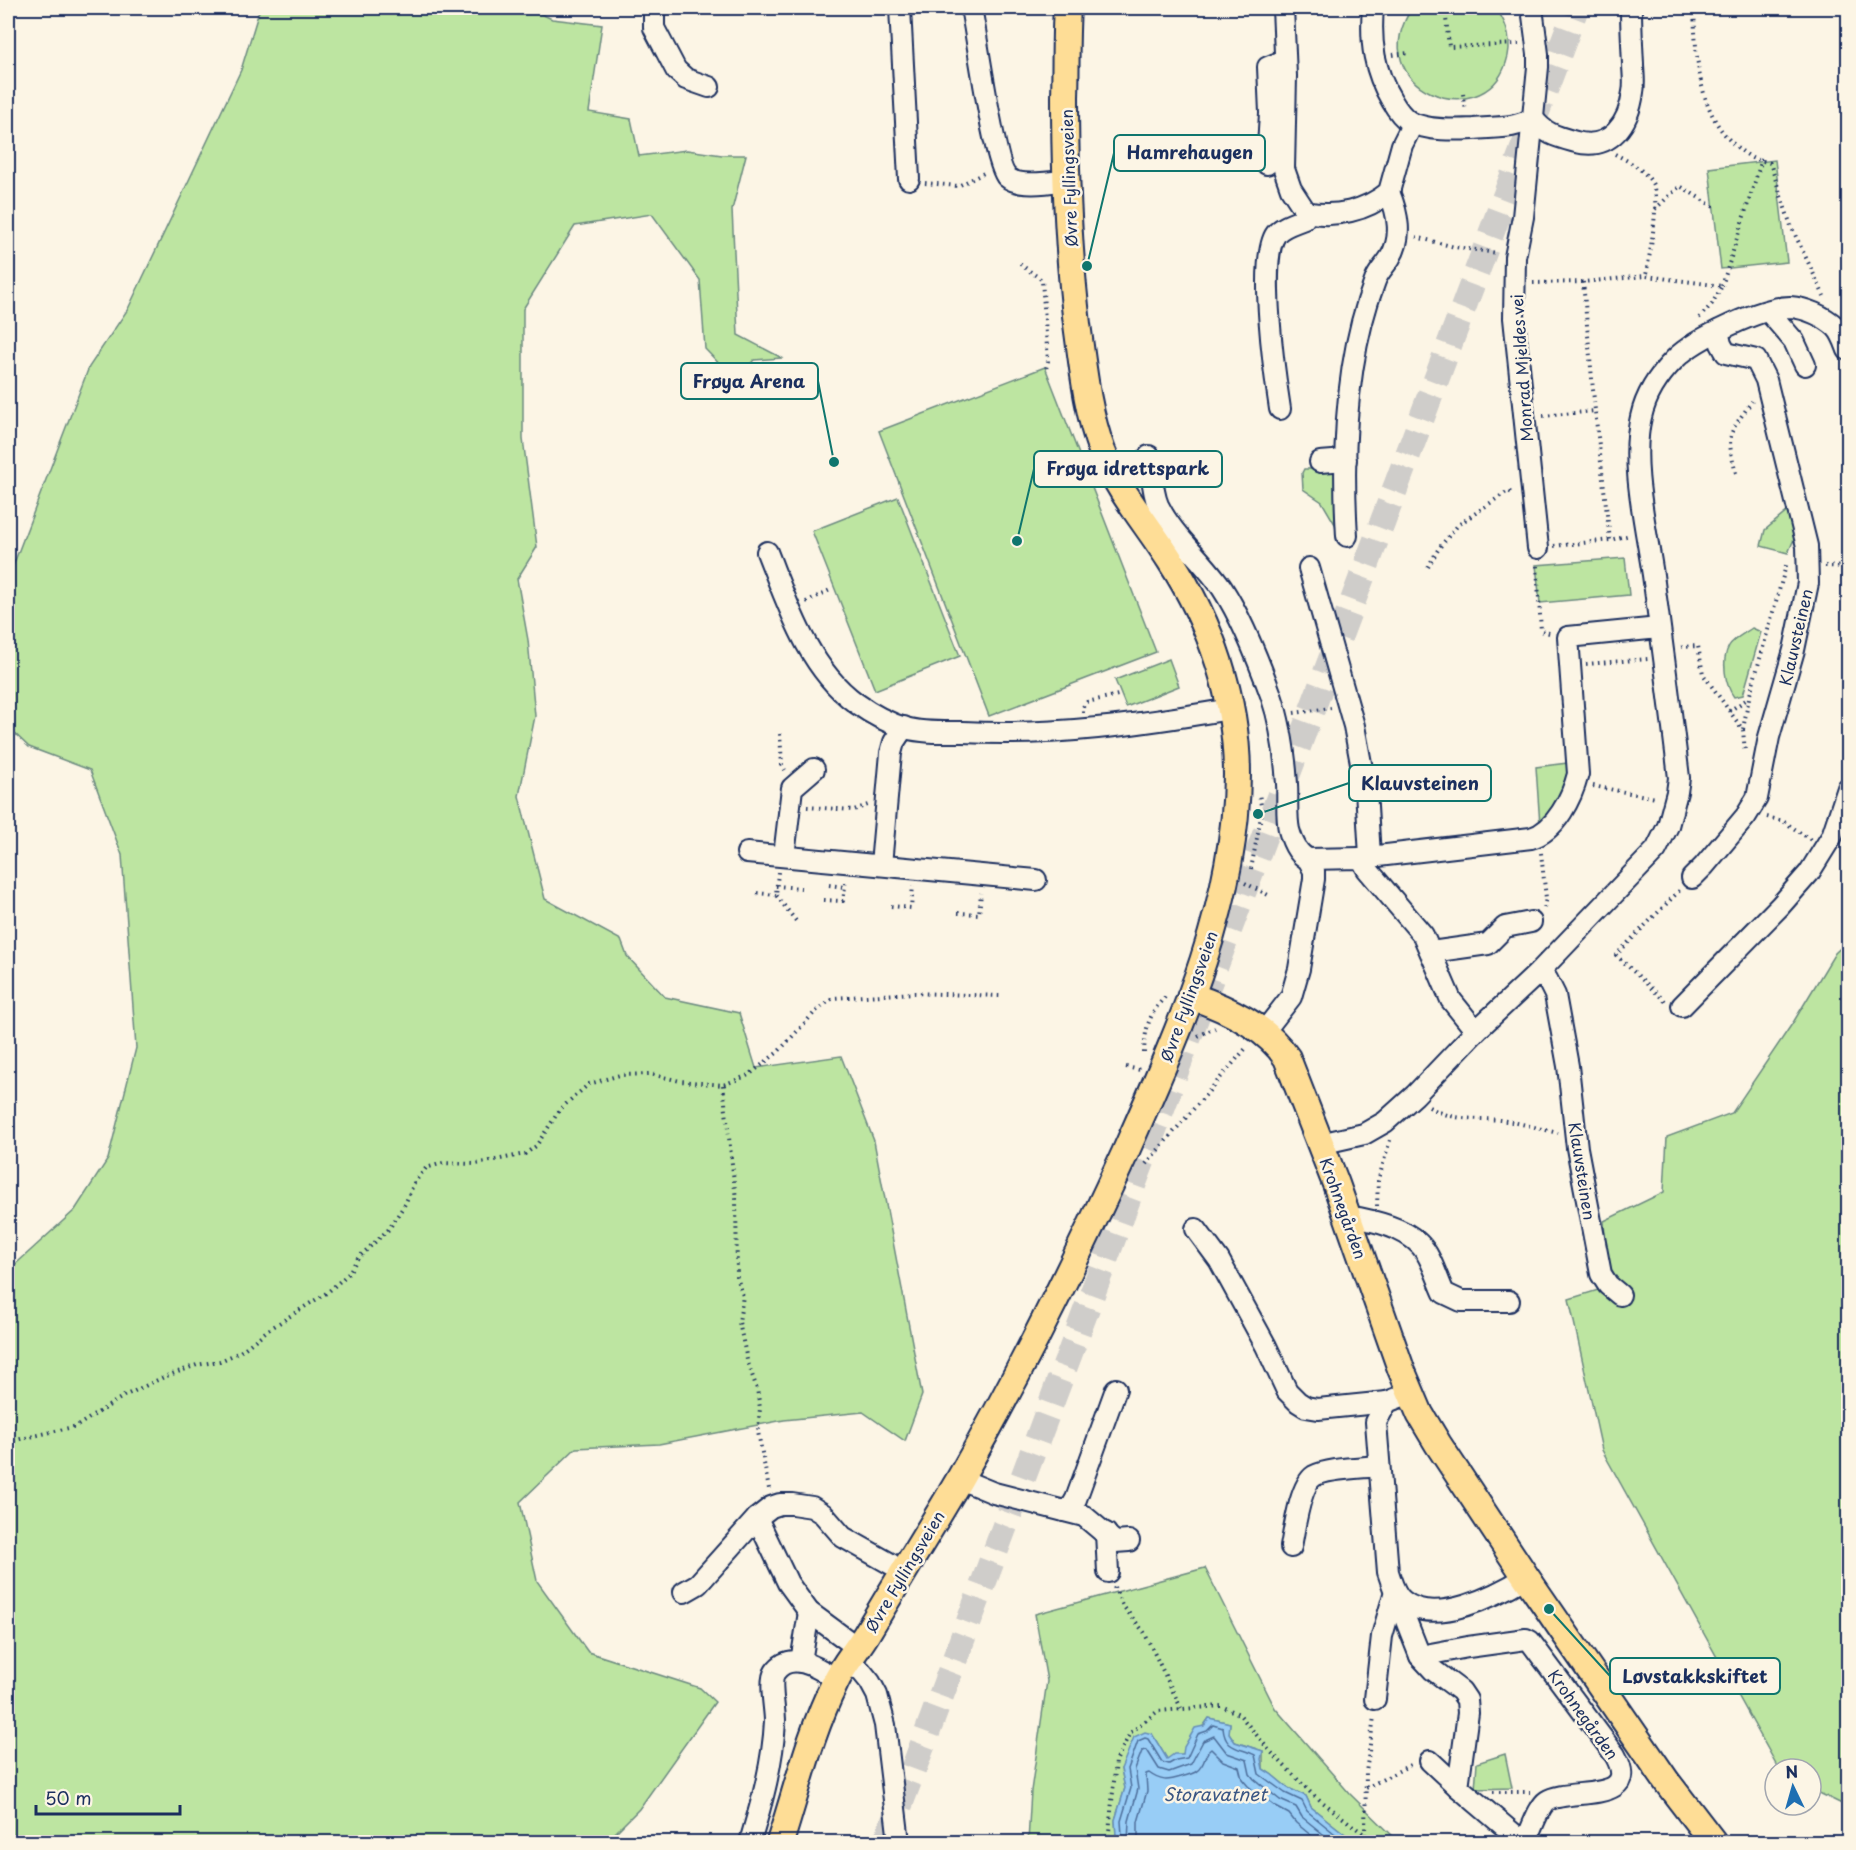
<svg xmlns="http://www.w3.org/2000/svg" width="1856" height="1850" font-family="'Playpen Sans',sans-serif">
<rect width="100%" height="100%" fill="#fcf5e5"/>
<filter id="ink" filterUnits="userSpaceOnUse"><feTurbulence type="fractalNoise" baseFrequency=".0167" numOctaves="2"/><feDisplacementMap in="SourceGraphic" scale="12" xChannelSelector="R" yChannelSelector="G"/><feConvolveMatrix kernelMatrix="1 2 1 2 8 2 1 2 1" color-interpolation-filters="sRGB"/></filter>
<g filter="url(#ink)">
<!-- green -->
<g fill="#bde5a1" stroke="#6c8a80" stroke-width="1.5">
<polygon points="260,8 528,8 552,19 602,25 589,112 631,119 639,156 687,150 722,155 746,155 732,210 738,335 782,358 754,360 735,380 705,349 700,280 652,214 575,226 523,309 523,439 537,547 517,579 528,640 535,716 519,796 545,899 621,940 627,956 665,997 739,1013 756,1068 841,1056 874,1141 922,1395 905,1441 863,1412 784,1420 659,1444 576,1448 520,1502 537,1581 588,1652 700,1688 715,1702 639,1809 606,1842 8,1842 8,1271 75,1210 108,1159 136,1048 122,855 90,770 29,747 8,727 8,579 89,367 128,309 241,70"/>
<path d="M1412,8H1496C1508,25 1513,43 1506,63C1482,135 1360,88 1412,8Z"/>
<polygon points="1775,160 1787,262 1721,269 1709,168"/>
<polygon points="1045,367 1156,652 989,716 879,431"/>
<polygon points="1304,469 1338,469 1340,525 1336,526 1322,502 1303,489 1302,473"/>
<polygon points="898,497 960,656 875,690 812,531"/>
<polygon points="1794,506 1798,530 1788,553 1761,546 1765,530"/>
<polygon points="1625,558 1629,595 1540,603 1536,565"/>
<path d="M1752,628L1761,632L1743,695L1734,697C1725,685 1721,660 1729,646C1733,639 1745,633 1752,628Z"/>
<polygon points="1169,659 1179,686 1126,707 1115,680"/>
<polygon points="1576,762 1553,814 1540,825 1536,767"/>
<polygon points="1848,941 1848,1807 1811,1789 1811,1769 1779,1769 1602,1450 1569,1299 1608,1287 1604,1221 1664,1192 1667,1137 1732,1113 1794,1021 1835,953"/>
<polygon points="1205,1568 1275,1708 1350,1794 1399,1842 1355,1842 1311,1807 1306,1796 1288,1788 1271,1774 1263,1769 1263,1751 1235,1742 1229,1733 1230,1723 1209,1718 1183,1754 1167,1759 1152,1734 1121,1769 1125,1788 1115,1820 1116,1835 1114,1842 1028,1842 1031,1791 1047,1681 1035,1614"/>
<polygon points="1505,1754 1512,1788 1475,1789 1477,1763"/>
</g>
<!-- water -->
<polygon fill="#98cdf6" stroke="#668eb9" stroke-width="1.5" points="1209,1718 1230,1723 1229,1733 1235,1742 1263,1751 1261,1759 1263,1769 1271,1774 1288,1788 1306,1796 1311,1807 1355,1842 1114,1842 1116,1835 1115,1820 1125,1788 1121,1769 1134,1737 1145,1732 1152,1734 1167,1759 1174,1754 1183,1754 1184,1747 1195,1728 1204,1726"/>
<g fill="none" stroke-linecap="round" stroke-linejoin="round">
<!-- shore -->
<g stroke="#4d6e9b" stroke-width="1.5">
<path d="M1120,1842L1122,1835L1121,1821L1131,1788L1128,1769L1138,1741L1145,1738L1148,1739L1162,1762L1169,1764L1176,1760L1187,1758L1198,1734L1207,1731L1213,1725L1223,1728C1225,1750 1239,1747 1255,1755L1259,1774L1285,1793L1302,1801L1307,1811L1345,1842"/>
<polyline points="1128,1842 1129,1821 1138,1789 1135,1769 1142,1751 1147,1750 1159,1769 1169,1772 1191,1764 1203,1741 1214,1736 1227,1753 1247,1760 1250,1774 1254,1779 1280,1800 1296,1807 1302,1817 1333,1842"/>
<path d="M1138,1842V1822L1147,1791L1146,1774L1149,1773C1161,1782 1168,1781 1181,1777C1190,1774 1197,1774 1202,1765C1206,1759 1205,1753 1211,1749L1223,1761L1239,1767L1242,1779L1248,1786L1276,1807L1289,1814L1296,1823L1319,1842"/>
</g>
<!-- major-tunnel -->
<polyline stroke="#cfcdca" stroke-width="26" stroke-dasharray="26 13" stroke-linecap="butt" points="886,1842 1576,8"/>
<!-- minor casing -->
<g stroke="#1b2f5e" stroke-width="24">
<g id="minor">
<polyline points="656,8 654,14 654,28 676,70 686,79 709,87"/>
<polyline points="900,8 909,179"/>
<path d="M971,8C977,35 994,165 1007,177C1019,188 1052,182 1066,180"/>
<path d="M1283,8L1286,76L1284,169L1291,189L1306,212C1335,218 1366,211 1389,192L1402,145L1409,131L1410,122"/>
<path d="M1373,8C1370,42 1374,71 1392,101C1396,108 1402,117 1410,122C1428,131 1455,130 1474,129C1494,127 1516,129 1533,118"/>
<polyline points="1532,8 1538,54 1538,67 1523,217 1515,257 1514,318 1538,548"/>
<path d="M1533,118C1544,134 1558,137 1576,142C1611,151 1629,123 1633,92C1635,83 1633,72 1633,64C1632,45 1631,26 1631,8"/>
<polyline points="1267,164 1270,113 1268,67 1285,60"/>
<polyline points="1769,312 1794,341 1805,365"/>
<path d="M1280,409C1275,377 1258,258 1276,234C1282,226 1295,223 1304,219L1306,212"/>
<path d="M1149,456C1152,471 1152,491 1158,505C1172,535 1203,560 1222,588C1241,617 1259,662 1271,695C1281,724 1285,754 1287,784C1288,799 1286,816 1289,830C1292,841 1297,854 1308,859"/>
<polyline points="1320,462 1346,460"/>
<path d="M1347,536C1342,453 1345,359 1375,281C1378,272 1385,266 1390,258C1403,237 1398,214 1389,192"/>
<path d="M767,552C788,605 808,668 856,703C870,713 888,723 905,728C923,733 944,732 963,732C1053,737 1142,724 1230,709"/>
<polyline points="1309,568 1354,726 1366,790 1370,856"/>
<polyline points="747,853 1036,880"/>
<polyline points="784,856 792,788 814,769"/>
<path d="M1361,858L1531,838C1556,831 1572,797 1578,774L1568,637L1659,628"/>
<polyline points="1308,859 1361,858 1367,869 1423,935 1451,1000 1476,1031"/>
<polyline points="881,865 891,753 894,742 904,727"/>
<polyline points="1692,878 1704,866 1746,816 1757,798 1769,737 1794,650 1808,583 1807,546 1766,380 1756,360 1726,353 1721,344 1718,331"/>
<polyline points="1431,952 1488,944 1505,927 1531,922"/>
<polyline points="1538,973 1547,979 1555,995 1568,1066 1577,1148 1601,1274 1608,1285 1620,1295"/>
<polyline points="1682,1006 1780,906 1809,873 1832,836 1848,788"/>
<polyline points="1263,1033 1291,997 1299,969 1314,879 1314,871 1308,859"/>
<path d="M1320,1144L1364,1134L1385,1122L1415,1095L1476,1031L1538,973L1656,850L1668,826L1677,792L1679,778C1671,710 1662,642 1653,575C1646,527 1630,463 1641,417C1646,394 1659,375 1675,359C1696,338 1762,307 1790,307C1806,308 1824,316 1836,327C1842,333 1845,342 1848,350"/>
<path d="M1359,1218C1383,1223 1414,1231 1427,1254C1434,1266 1438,1280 1444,1293L1461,1301H1509"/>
<polyline points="1196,1229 1219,1260 1266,1346 1287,1391 1298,1402 1306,1407 1318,1409 1387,1402"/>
<path d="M1410,1393L1387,1402L1376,1422L1388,1572C1392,1583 1394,1594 1403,1601C1435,1627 1497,1595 1526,1577"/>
<polyline points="960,1479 994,1493 1084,1516 1115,1542 1129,1541"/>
<polyline points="1064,1511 1072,1506 1076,1499 1116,1389"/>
<polyline points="757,1518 788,1583 809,1612 858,1648"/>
<polyline points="1106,1533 1108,1572"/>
<path d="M1291,1547C1294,1531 1300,1485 1314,1476C1328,1468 1361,1468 1379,1466"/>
<polyline points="684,1592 698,1584 757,1518 771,1507 780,1504 792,1504 812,1507 823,1514 843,1537 891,1564"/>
<polyline points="1396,1595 1420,1656 1433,1670 1461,1691 1467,1700 1468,1713 1458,1787 1523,1842"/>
<path d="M1420,1656L1468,1647L1526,1639L1530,1641L1615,1755C1643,1805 1568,1787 1547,1801C1538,1807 1531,1832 1525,1842"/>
<polyline points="801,1662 809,1612"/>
<polyline points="848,1662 861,1671 870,1682 877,1695 885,1725 899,1842"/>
<polyline points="1375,1699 1382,1636 1395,1591"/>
<polyline points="1430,1761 1458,1787"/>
<path d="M750,1842C762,1802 773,1763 775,1721C775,1709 769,1681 775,1672C791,1649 820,1669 836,1679"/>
</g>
</g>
<!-- major casing -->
<g stroke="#1b2f5e" stroke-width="30">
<g id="major">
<path d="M1191,996C1226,1008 1266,1026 1287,1058L1336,1184L1401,1369L1420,1414L1438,1444L1526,1577L1667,1782L1713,1842"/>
<path d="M780,1842C797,1790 810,1733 835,1683C843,1665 857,1650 867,1633C897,1582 929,1531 959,1480C1020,1374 1074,1264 1125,1153C1178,1033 1236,908 1237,775C1237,699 1211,623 1170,560C1147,524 1118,491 1102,451C1087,411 1083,367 1077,324C1068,249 1065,173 1065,97C1066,67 1065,37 1067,8"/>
</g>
</g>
<!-- path -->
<g stroke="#1b2f5e" stroke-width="4" stroke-dasharray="1.5 4.5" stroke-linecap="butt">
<polyline points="1445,8 1449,47 1519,44"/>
<path d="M1694,8C1696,62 1698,124 1749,156C1755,161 1763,160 1770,163L1791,226L1824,296"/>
<polyline points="1393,55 1408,53"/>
<polyline points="1463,94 1466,110"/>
<path d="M1615,154C1628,161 1644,169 1652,183C1661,198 1649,257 1646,276"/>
<polyline points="925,183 958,186 986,172"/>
<polyline points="1655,209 1680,186 1714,207"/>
<polyline points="1416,237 1455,247 1497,253"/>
<polyline points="1020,264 1042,280 1048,361 1046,369"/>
<polyline points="1583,282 1595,411"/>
<polyline points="1533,283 1583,282 1646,276 1722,286 1712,304 1699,318"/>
<polyline points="1722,286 1762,159"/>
<polyline points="1543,416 1595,411 1610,540"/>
<path d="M1736,473C1725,432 1729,435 1752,401"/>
<polyline points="1554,546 1610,540 1630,535"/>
<polyline points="1537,566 1541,631 1553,634"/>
<polyline points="1825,566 1848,567"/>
<polyline points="1428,567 1439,548 1458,525 1508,491 1514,494"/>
<polyline points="806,602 832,589"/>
<polyline points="1681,647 1698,646 1703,674 1743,730 1745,752"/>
<polyline points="1586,664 1648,659"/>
<polyline points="1729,711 1749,698"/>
<polyline points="1083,713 1083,707 1087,702 1118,695"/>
<polyline points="1294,713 1331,708"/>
<polyline points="1743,729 1749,698 1787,562"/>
<polyline points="780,734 782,765 785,770"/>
<polyline points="1593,786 1656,798"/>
<polyline points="807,807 854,810 868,805"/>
<polyline points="1767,817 1783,821 1811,840"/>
<polyline points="1541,853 1546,898 1544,908"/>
<polyline points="1251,869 1262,811 1259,794"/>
<polyline points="778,872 776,895 796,921"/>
<polyline points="1245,883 1268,895"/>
<polyline points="829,885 845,887"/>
<polyline points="776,886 801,888"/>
<polyline points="757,893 776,895"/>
<polyline points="824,900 843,901 846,880"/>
<polyline points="891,906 911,908 913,886"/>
<polyline points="958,913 979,914 981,893"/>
<polyline points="1665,1001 1616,955 1680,890"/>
<polyline points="1198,1036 1215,1028"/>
<path d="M1144,1053C1145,1028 1149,1013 1167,995"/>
<polyline points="1126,1067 1140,1070"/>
<polyline points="723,1085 736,1199 737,1277 743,1296 739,1322 747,1360 757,1389 760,1408 758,1432 769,1489"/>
<path d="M1429,1107C1460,1124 1476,1116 1507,1121C1524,1124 1541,1129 1558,1133"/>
<polyline points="1146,1164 1247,1047"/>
<polyline points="1377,1206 1378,1181 1390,1140"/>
<polyline points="8,1442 77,1426 124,1396 164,1377 197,1365 220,1361 240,1352 268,1330 328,1292 348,1274 358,1258 389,1229 405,1204 414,1183 426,1168 443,1163 476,1164 525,1154 536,1146 561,1108 589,1084 620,1075 650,1074 680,1081 723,1085 749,1075 778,1052 815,1012 833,998 914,993 1000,996"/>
<polyline points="1114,1587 1123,1606 1144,1632 1181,1708"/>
<polyline points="1366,1788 1412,1764"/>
<polyline points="1493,1792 1530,1792"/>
<polyline points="1365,1835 1366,1772 1374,1717"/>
<polyline points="1108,1842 1116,1761 1130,1733 1158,1711 1221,1706 1239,1714 1269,1750 1311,1793 1374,1842"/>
</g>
<!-- minor -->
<use href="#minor" stroke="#fcf5e5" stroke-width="20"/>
<!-- major -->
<use href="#major" stroke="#fedd96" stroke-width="26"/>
</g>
</g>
<g text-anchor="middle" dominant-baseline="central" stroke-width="5" stroke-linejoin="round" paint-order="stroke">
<!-- street labels -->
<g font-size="16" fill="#1b2f5e" stroke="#fcf5e5">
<text transform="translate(1068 178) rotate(-92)">Øvre Fyllingsveien</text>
<text transform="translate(1521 368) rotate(-94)">Monrad Mjeldes vei</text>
<text transform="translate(1795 637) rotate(-77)">Klauvsteinen</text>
<text transform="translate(1188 996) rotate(-70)">Øvre Fyllingsveien</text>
<text transform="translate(1583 1171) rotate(81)">Klauvsteinen</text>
<text transform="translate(1344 1208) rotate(70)">Krohnegården</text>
<text transform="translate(904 1571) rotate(-59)">Øvre Fyllingsveien</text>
<text transform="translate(1584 1714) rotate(54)">Krohnegården</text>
</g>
<!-- water labels -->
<g font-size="18" font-style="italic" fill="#3a5684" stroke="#fcf5e5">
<text x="1215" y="1793">Storavatnet</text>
</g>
</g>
<!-- callouts -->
<path fill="none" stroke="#0f766e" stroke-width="2" d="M1087 266L1114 153M834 462L818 381M1017 541L1034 469M1258 814L1349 783M1549 1609L1610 1676"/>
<g fill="#0f766e" stroke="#fcf5e5" stroke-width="2">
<circle cx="1087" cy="266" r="6"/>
<circle cx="834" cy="462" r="6"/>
<circle cx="1017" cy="541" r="6"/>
<circle cx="1258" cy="814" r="6"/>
<circle cx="1549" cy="1609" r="6"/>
</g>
<g fill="#fcf5e5" stroke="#0f766e" stroke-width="2">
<rect x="1114" y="135" width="151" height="36" rx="6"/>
<rect x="681" y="363" width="137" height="36" rx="6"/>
<rect x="1034" y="451" width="188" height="36" rx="6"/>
<rect x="1349" y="765" width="142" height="36" rx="6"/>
<rect x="1610" y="1658" width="170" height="36" rx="6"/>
</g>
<g font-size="18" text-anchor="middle" font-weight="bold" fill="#1b2f5e">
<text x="1190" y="159">Hamrehaugen</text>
<text x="749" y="388">Frøya Arena</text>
<text x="1128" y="475">Frøya idrettspark</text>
<text x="1420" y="790">Klauvsteinen</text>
<text x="1695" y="1683">Løvstakkskiftet</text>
</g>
<!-- margin -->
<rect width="1856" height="1850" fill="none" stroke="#fcf5e5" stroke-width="30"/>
<rect x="15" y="15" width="1826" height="1820" fill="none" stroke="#1b2f5e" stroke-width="2" filter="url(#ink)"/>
<!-- north arrow -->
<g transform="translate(1793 1787) rotate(355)"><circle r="28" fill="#fcf5e5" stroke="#a2a6af" stroke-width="1.5"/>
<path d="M0-4.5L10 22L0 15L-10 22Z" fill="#1f6fb2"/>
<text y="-9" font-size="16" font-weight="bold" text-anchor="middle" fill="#1b2f5e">N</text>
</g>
<!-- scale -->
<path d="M36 1805v9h144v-9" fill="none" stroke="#1b2f5e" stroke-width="3"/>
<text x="45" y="1805" font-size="18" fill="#1b2f5e" stroke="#fcf5e5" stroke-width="4.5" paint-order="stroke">50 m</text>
</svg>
